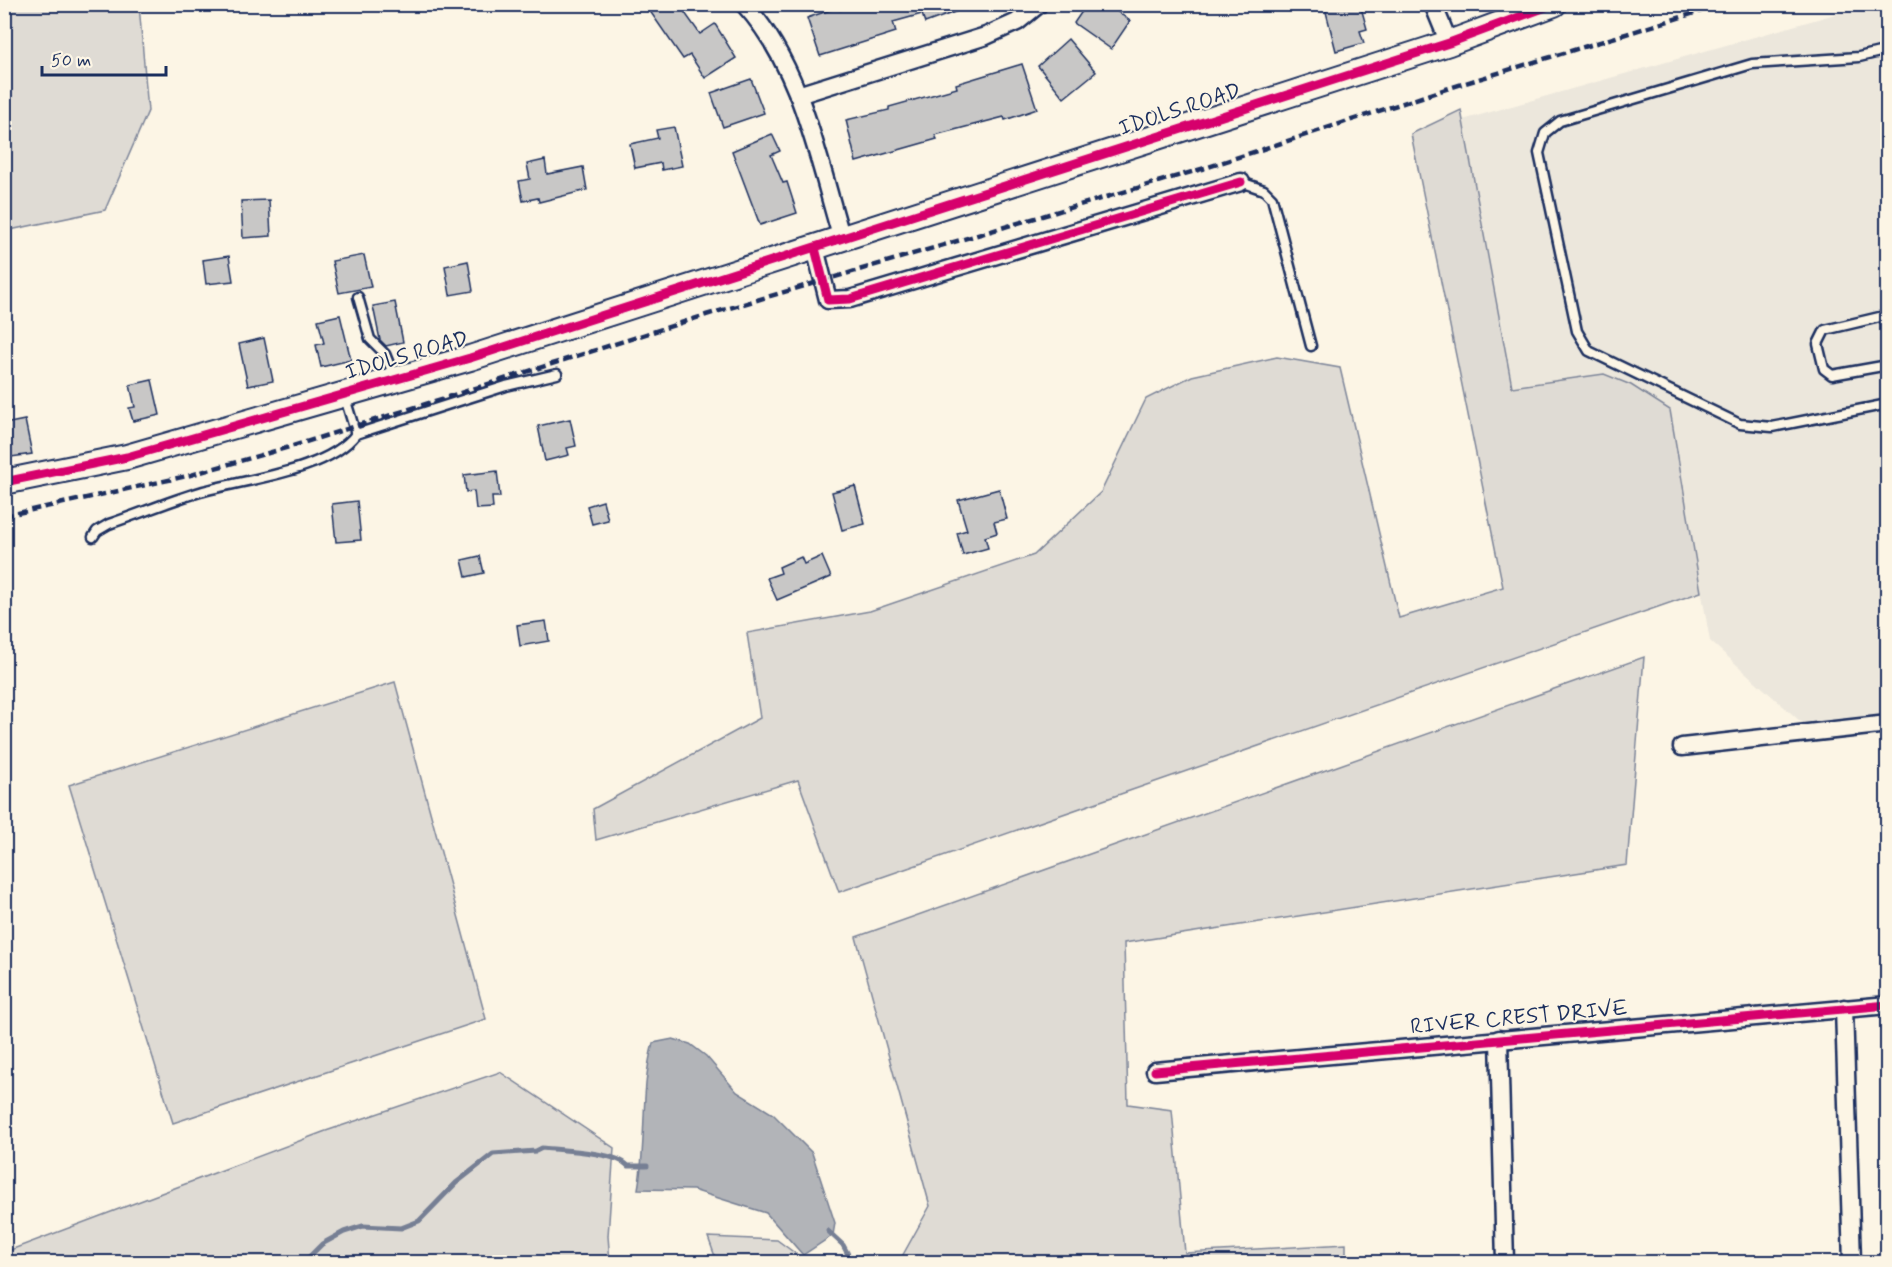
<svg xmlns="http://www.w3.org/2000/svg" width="1892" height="1267" font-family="Mynerve,sans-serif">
<rect width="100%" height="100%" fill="#fcf5e5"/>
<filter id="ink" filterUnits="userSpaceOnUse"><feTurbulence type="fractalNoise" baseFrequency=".0167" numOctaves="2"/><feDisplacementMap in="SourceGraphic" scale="12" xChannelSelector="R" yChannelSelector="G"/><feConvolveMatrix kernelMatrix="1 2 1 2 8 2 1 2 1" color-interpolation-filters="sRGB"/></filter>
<g filter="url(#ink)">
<!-- built -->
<polygon fill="#ece7dc" points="1867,5 1887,5 1887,718 1809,729 1710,641 1670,410 1493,390 1445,125"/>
<!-- green -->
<g fill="#dfdbd4" stroke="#7d8599" stroke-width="1.5">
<polygon points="4,5 139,5 148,111 105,210 5,231"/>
<polygon points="1461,110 1512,387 1604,374 1631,385 1670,410 1701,592 839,892 798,780 596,840 593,809 760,718 747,633 870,611 1034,555 1101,492 1146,399 1192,376 1277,357 1340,368 1399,618 1503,587 1411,134"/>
<polygon points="1644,657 1627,865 1124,943 1128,1104 1172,1110 1185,1253 1346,1244 1346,1262 899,1262 930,1206 856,937"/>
<polygon points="395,682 486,1019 173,1123 69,785"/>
<polygon points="500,1072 614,1148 608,1236 610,1262 5,1262 5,1252 323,1132"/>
<polygon points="708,1237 777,1240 807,1262 717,1262"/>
</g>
<!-- water -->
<path fill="#b2b4b8" stroke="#767f94" stroke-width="1.5" d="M673,1039L690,1044L706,1056L737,1092L773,1114L812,1153L835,1223L833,1235L803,1255L766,1213L693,1190L638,1189C647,1140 640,1092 653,1043Z"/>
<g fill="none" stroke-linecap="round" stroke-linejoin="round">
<!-- stream -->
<g stroke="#767f94" stroke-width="5">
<polyline points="828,1231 843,1245 852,1262"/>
<path d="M304,1262L322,1244L344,1232L363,1226L401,1228L419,1221L456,1183L493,1154L536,1151L542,1148C561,1150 616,1152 628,1166H647"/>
</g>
</g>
<!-- building -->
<g fill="#c8c7c6" stroke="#1b2f5e" stroke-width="1.5">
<polygon points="645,4 698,4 685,13 700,34 715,24 736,58 705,78 690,55 683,59"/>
<polygon points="861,4 966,4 966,8 925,23 922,14 893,22 896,32 820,56 807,18 839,7 840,10"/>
<polygon points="1087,4 1107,4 1130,21 1111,49 1074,23"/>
<polygon points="1324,4 1360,4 1367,29 1360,31 1364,43 1336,51"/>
<polygon points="1068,39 1096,72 1064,98 1038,66"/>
<polygon points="1022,64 1037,109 1005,120 1004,117 935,135 937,139 856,162 846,120 889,110 889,107 957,88 956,84"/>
<polygon points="751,79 764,113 723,127 711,93"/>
<polygon points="674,127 682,166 662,170 661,163 635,168 630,144 658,138 656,130"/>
<polygon points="772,134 780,151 771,155 783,183 787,182 797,213 760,225 732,151"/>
<polygon points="545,160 547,174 583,167 587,190 539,202 538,198 523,201 519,181 530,179 527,164"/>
<polygon points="269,200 271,236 243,238 241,201"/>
<polygon points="364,255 371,287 339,293 332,261"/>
<polygon points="229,256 233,281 206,284 203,260"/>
<polygon points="468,261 473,291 450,295 445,266"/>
<polygon points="395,302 403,342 386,346 380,340 373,306"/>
<polygon points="340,315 351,360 321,367 316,345 324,343 318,320"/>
<polygon points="264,338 273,381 248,386 239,344"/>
<polygon points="152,380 160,415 133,421 129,408 135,407 130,385"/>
<polygon points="570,419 576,446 567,448 569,455 545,461 538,426"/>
<polygon points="25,420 32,454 4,458 4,424"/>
<polygon points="497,471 500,497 492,497 493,508 476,509 474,491 466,492 464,475"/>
<polygon points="855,486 865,524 842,530 832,492"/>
<polygon points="999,489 1007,519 994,522 997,533 985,537 988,548 963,555 957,533 967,530 958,500"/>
<polygon points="357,501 361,540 336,542 332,504"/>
<polygon points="603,501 608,520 592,524 587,506"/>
<polygon points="480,556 484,573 466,577 462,560"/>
<polygon points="822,556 831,577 777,600 767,578 781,573 779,567 801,557 804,564"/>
<polygon points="546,621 549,641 520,646 517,625"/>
</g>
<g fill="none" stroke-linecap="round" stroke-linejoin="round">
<!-- lane casing -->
<g stroke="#1b2f5e" stroke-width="13">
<g id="lane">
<polyline points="1888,50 1859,57 1752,64 1560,121 1545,133 1539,153 1577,331 1589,351 1740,424 1772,427 1888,404"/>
<polyline points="1241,182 1264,190 1272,198 1311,346"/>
<polyline points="358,297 370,339 385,354 394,376"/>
<polyline points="1888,315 1825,330 1818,344 1824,369 1832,375 1888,365"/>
<polyline points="345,398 356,434 506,386 557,374"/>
<path d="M93,537L97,531L109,524C139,514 169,501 200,492C245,479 327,472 356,434"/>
</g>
</g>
<!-- street casing -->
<g stroke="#1b2f5e" stroke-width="21">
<g id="street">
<path d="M744,4C802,67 818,160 842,239"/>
<polyline points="1433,4 1449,43"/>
<polyline points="798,95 986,36 1017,22 1039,4"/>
<polyline points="815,248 828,300 850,299 1241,182"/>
<polyline points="1682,747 1888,724"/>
<polyline points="1844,1008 1852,1262"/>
<polyline points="1499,1039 1505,1262"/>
<polyline points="1155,1071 1888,1005"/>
</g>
</g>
<!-- secondary casing -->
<g stroke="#1b2f5e" stroke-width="28">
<polyline id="secondary" points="4,482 127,457 470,358 1449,43 1554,4"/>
</g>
<!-- lane -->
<use href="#lane" stroke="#fcf5e5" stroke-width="8"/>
<!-- street -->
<use href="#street" stroke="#fcf5e5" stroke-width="16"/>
<!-- secondary -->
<use href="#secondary" stroke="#fcf5e5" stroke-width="24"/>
<!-- rail -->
<polyline stroke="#1b2f5e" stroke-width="4.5" stroke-dasharray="9 4.5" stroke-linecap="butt" points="4,516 187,476 293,446 706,315 1205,168 1446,89 1724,4"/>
<!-- cycleway casing -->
<g stroke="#fcf5e5" stroke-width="13">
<g id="cycleway">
<polyline points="815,248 828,300 850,299 1241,182"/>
<polyline points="4,482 127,457 470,358 1449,43 1554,4"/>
<polyline points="1155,1071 1888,1005"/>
</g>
</g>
<!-- cycleway -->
<use href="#cycleway" stroke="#d6006c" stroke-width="9"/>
</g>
</g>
<g text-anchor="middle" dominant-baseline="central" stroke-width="4.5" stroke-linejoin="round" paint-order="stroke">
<!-- street labels -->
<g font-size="22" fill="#1b2f5e" stroke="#fcf5e5">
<text transform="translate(1180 110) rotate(-18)">IDOLS ROAD</text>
<text transform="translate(407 356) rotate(-16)">IDOLS ROAD</text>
<text transform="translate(1519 1018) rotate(-5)">RIVER CREST DRIVE</text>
</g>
</g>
<!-- margin -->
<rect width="1892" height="1267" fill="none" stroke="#fcf5e5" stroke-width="24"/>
<rect x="12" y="12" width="1868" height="1243" fill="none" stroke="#1b2f5e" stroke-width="2" filter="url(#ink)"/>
<!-- scale -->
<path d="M42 66v9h124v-9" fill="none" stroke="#1b2f5e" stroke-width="3"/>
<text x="51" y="66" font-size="18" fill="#1b2f5e" stroke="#fcf5e5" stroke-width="4.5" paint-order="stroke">50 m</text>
</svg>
